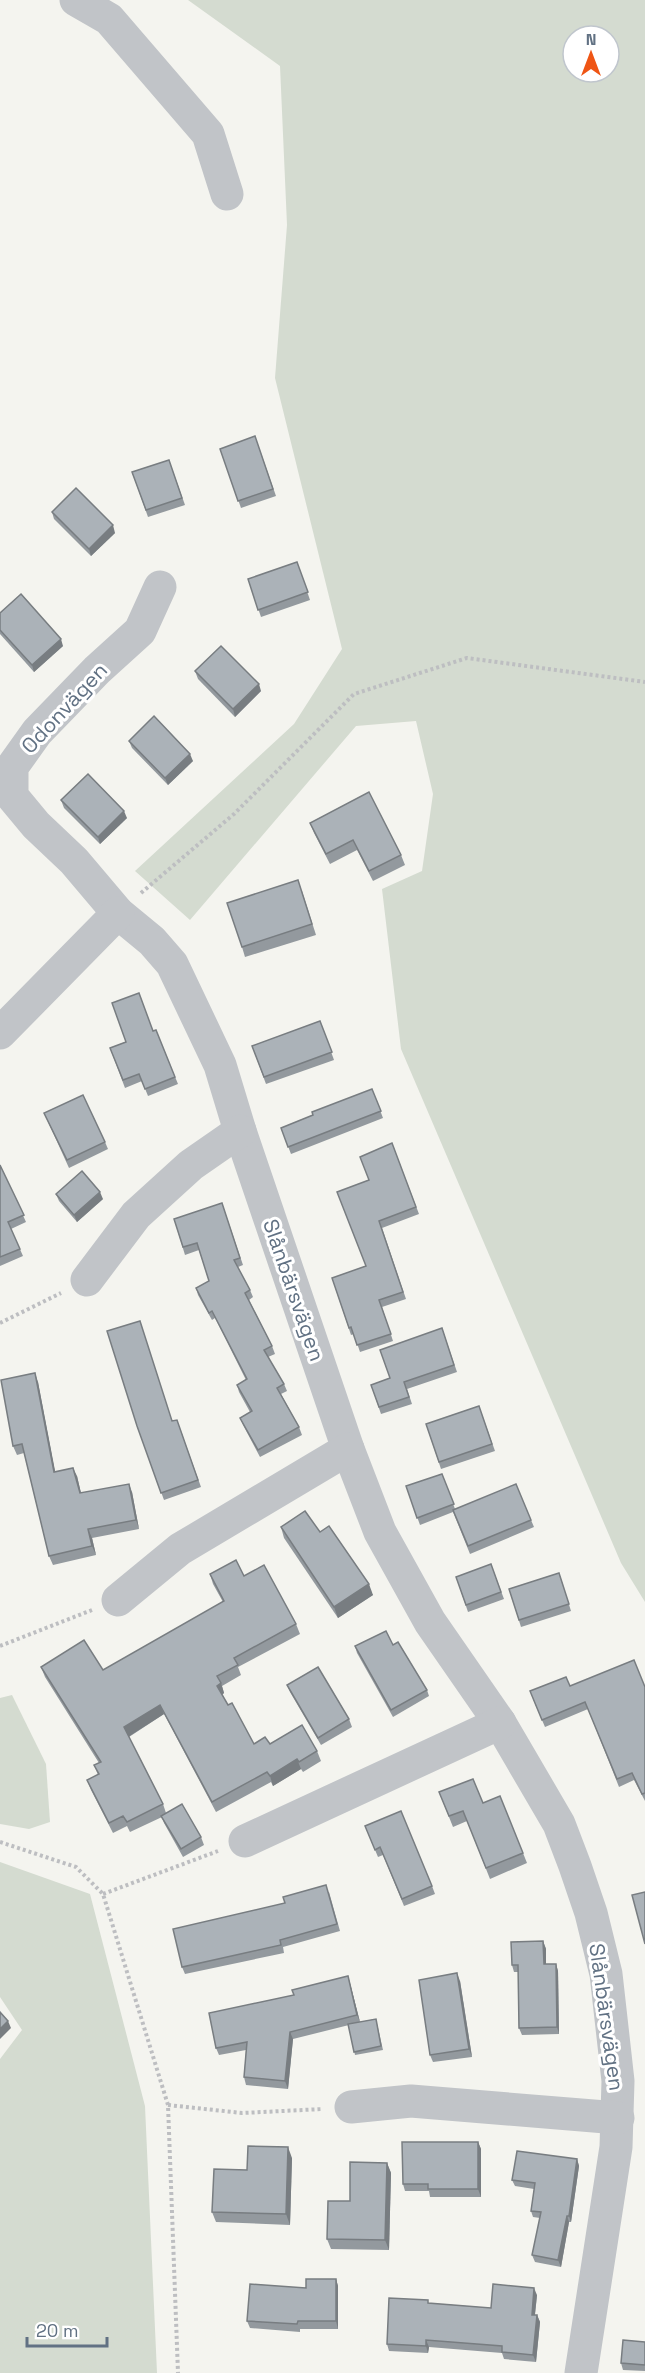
<svg xmlns="http://www.w3.org/2000/svg" width="645" height="2373" font-family="'Space Grotesk',sans-serif">
<rect width="100%" height="100%" fill="#f4f4ef"/>
<!-- green -->
<g fill="#d4dbd0" fill-rule="evenodd">
<path d="M188,0H645V1602L621,1563L401,1049L382,889L422,871L433,794L416,721L356,726L190,920L135,871L294,724L342,649L275,378L287,225L280,66ZM573,36H609V72H573Z"/>
<polygon points="12,1695 46,1764 50,1822 29,1829 0,1824 0,1698"/>
<polygon points="0,1862 90,1894 145,2106 157,2373 0,2373 0,2059 22,2030 0,1997"/>
</g>
<g fill="none" stroke-linecap="round" stroke-linejoin="round">
<!-- path -->
<g stroke="#bdbec1" stroke-width="4" stroke-dasharray="3 3" stroke-linecap="butt">
<polyline points="141,893 234,814 354,694 467,658 645,682"/>
<polyline points="0,1323 61,1293"/>
<polyline points="0,1646 92,1610"/>
<polyline points="0,1842 76,1867 103,1894 168,2105 178,2373"/>
<polyline points="103,1894 218,1851"/>
<polyline points="168,2105 242,2113 323,2109"/>
</g>
<!-- minor -->
<g stroke="#c1c4c8" stroke-width="33">
<polyline points="76,0 109,19 208,134 227,194"/>
<polyline points="160,587 140,631 97,670 37,732 12,767 12,796 36,825 74,861 118,913 152,941 172,964 220,1065 240,1131 348,1449 380,1532 430,1622 500,1723 559,1824 575,1866 591,1913 606,1974 618,2081 616,2147 581,2373"/>
<polyline points="0,1033 118,913"/>
<polyline points="87,1280 136,1215 191,1165 240,1131"/>
<polyline points="118,1600 180,1549 348,1449"/>
<polyline points="245,1841 500,1723"/>
<polyline points="351,2107 411,2101 618,2118"/>
</g>
</g>
<!-- wall -->
<g fill="#93999e">
<polygon points="255,436 276,496 241,508 220,449"/>
<polygon points="169,460 185,505 148,517 132,472"/>
<polygon points="52,512 115,533 91,556 54,519"/>
<polygon points="297,562 310,600 261,617 248,579"/>
<polygon points="0,613 63,646 34,672 0,634"/>
<polygon points="195,671 261,691 235,717 198,679"/>
<polygon points="129,741 193,761 168,785 132,748"/>
<polygon points="61,800 127,818 100,844 64,808"/>
<polygon points="310,823 401,855 405,865 373,881 357,850 330,864 314,833"/>
<polygon points="302,891 316,935 245,957 242,947"/>
<polygon points="320,1021 334,1060 266,1084 252,1046"/>
<polygon points="156,1030 178,1084 148,1096 142,1081 125,1088 110,1048"/>
<polygon points="372,1089 383,1118 291,1154 281,1128 313,1115"/>
<polygon points="44,1113 105,1142 108,1149 69,1168"/>
<polygon points="392,1143 419,1214 382,1228 406,1299 382,1307 393,1341 360,1352 354,1334 351,1335 332,1278 366,1266 369,1180"/>
<polygon points="0,1165 26,1222 11,1229 23,1256 0,1266"/>
<polygon points="56,1194 103,1199 77,1222 59,1201"/>
<polygon points="222,1203 243,1265 238,1267 250,1290 253,1297 249,1300 272,1346 275,1354 268,1357 284,1384 287,1391 281,1394 299,1427 302,1435 260,1457 243,1425 240,1418 250,1412 239,1392 237,1385 246,1380 215,1318 212,1320 198,1295 196,1288 209,1281 199,1250 185,1255 174,1219"/>
<polygon points="442,1328 457,1372 407,1389 412,1404 381,1414 371,1385 390,1378"/>
<polygon points="38,1382 55,1472 77,1476 81,1493 132,1492 139,1529 92,1538 96,1555 53,1565 49,1556 24,1453 17,1455 13,1446"/>
<polygon points="479,1406 495,1451 441,1469 426,1424"/>
<polygon points="177,1420 201,1487 164,1500 137,1426 172,1421"/>
<polygon points="442,1474 455,1509 531,1520 534,1527 470,1554 453,1512 420,1525 406,1486"/>
<polygon points="281,1527 320,1532 373,1595 338,1618 284,1538"/>
<polygon points="491,1564 504,1599 468,1612 456,1577"/>
<polygon points="559,1573 571,1611 521,1627 509,1589"/>
<polygon points="210,1574 244,1576 296,1624 300,1634 238,1667 241,1675 222,1686 224,1693 222,1694 228,1705 254,1744 270,1744 317,1751 321,1761 303,1772 301,1769 273,1786 271,1782 216,1812 164,1714 129,1737 163,1804 166,1813 201,1837 204,1845 183,1857 164,1823 162,1817 130,1832 127,1826 113,1833 91,1790 87,1780 98,1775 94,1765 99,1763 45,1677 41,1667 103,1670 223,1602 213,1584"/>
<polygon points="393,1645 427,1690 429,1696 393,1717 357,1653 355,1646"/>
<polygon points="287,1685 349,1719 352,1727 321,1745 290,1692"/>
<polygon points="570,1686 645,1687 645,1801 634,1780 619,1787 588,1709 545,1727 533,1699"/>
<polygon points="439,1792 483,1803 523,1853 527,1863 490,1879 467,1821 453,1827"/>
<polygon points="365,1826 432,1886 435,1894 404,1906 383,1855 378,1857"/>
<polygon points="329,1892 340,1931 283,1947 284,1953 185,1974 182,1967"/>
<polygon points="543,1941 546,1949 546,1964 556,1964 558,1971 559,2034 522,2035 519,2028 518,1972 514,1972 512,1965"/>
<polygon points="348,1976 360,2022 376,2019 383,2050 355,2055 349,2025 293,2039 288,2089 246,2085 244,2077 246,2050 219,2055 216,2048 294,1995"/>
<polygon points="460,1981 472,2057 433,2062 430,2055"/>
<polygon points="478,2142 481,2149 481,2197 430,2197 429,2191 405,2191 403,2184"/>
<polygon points="292,2158 290,2225 216,2222 212,2212 247,2170"/>
<polygon points="577,2159 579,2166 571,2222 569,2222 561,2267 535,2262 532,2255 540,2218 533,2217 531,2211 534,2189 515,2186 512,2180"/>
<polygon points="387,2163 391,2173 389,2250 331,2249 327,2239 350,2201"/>
<polygon points="336,2279 338,2286 338,2329 300,2329 300,2332 250,2328 247,2321 306,2288"/>
<polygon points="537,2295 535,2315 537,2315 540,2322 536,2362 504,2359 502,2353 429,2347 428,2353 389,2351 387,2344 429,2303 491,2308"/>
<polygon points="645,2342 645,2371 623,2370 621,2363"/>
</g>
<!-- shaded-wall -->
<g fill="#787d81">
<polygon points="113,525 115,533 91,556 89,549"/>
<polygon points="61,639 63,646 34,672 32,665"/>
<polygon points="259,684 261,691 235,717 233,709"/>
<polygon points="190,754 193,761 168,785 165,778"/>
<polygon points="124,811 127,818 100,844 98,837"/>
<polygon points="100,1192 103,1199 77,1222 74,1215"/>
<polygon points="35,1373 38,1382 57,1481 54,1472"/>
<polygon points="73,1468 77,1476 83,1502 80,1493"/>
<polygon points="129,1484 132,1492 139,1529 136,1520"/>
<polygon points="88,1529 92,1538 96,1555 92,1546"/>
<polygon points="369,1584 373,1595 338,1618 334,1607"/>
<polygon points="221,1683 224,1693 221,1696 217,1686"/>
<polygon points="160,1705 164,1714 128,1737 124,1727"/>
<polygon points="297,1759 301,1769 273,1786 270,1776"/>
<polygon points="543,1941 546,1949 546,1971 544,1964"/>
<polygon points="556,1964 558,1971 559,2034 557,2027"/>
<polygon points="457,1973 460,1981 472,2057 469,2049"/>
<polygon points="348,1976 350,1983 360,2022 357,2015"/>
<polygon points="8,2021 11,2028 0,2039 0,2029"/>
<polygon points="290,2032 293,2039 288,2089 285,2081"/>
<polygon points="478,2142 481,2149 481,2197 478,2189"/>
<polygon points="288,2147 292,2158 290,2225 286,2214"/>
<polygon points="577,2159 579,2166 571,2222 569,2216"/>
<polygon points="387,2163 391,2173 389,2250 385,2240"/>
<polygon points="567,2216 569,2222 561,2267 558,2260"/>
<polygon points="336,2279 338,2286 338,2329 336,2321"/>
<polygon points="534,2288 537,2295 534,2322 532,2315"/>
<polygon points="537,2315 540,2322 536,2362 533,2355"/>
<polygon points="426,2340 429,2347 428,2353 426,2346"/>
</g>
<!-- building -->
<g fill="#abb2b8" stroke="#787d81" stroke-width="1.5">
<polygon points="255,436 273,489 238,501 220,449"/>
<polygon points="169,460 182,498 146,510 132,472"/>
<polygon points="76,488 113,525 89,549 52,512"/>
<polygon points="297,562 308,592 258,610 248,579"/>
<polygon points="21,594 61,639 32,665 0,630 0,613"/>
<polygon points="221,646 259,684 233,709 195,671"/>
<polygon points="154,716 190,754 165,778 129,741"/>
<polygon points="88,774 124,811 98,837 61,800"/>
<polygon points="369,792 401,855 369,871 353,840 326,854 310,823"/>
<polygon points="298,880 312,924 242,947 227,903"/>
<polygon points="139,993 153,1031 156,1030 175,1077 145,1089 139,1074 123,1080 110,1048 126,1042 112,1003"/>
<polygon points="320,1021 332,1052 264,1077 252,1046"/>
<polygon points="372,1089 381,1111 288,1147 281,1128 313,1115 312,1112"/>
<polygon points="83,1095 105,1142 67,1160 44,1113"/>
<polygon points="392,1143 416,1207 379,1221 403,1292 379,1300 391,1334 357,1345 351,1327 349,1328 332,1278 366,1266 337,1192 369,1180 360,1157"/>
<polygon points="0,1165 24,1215 8,1222 20,1249 0,1257"/>
<polygon points="82,1171 100,1192 74,1215 56,1194"/>
<polygon points="222,1203 240,1258 234,1260 250,1290 245,1293 272,1346 264,1350 284,1384 277,1388 299,1427 258,1450 240,1418 252,1411 237,1385 247,1379 212,1311 209,1313 196,1288 209,1281 197,1243 183,1247 174,1219"/>
<polygon points="140,1321 172,1421 177,1420 198,1480 161,1493 137,1426 107,1331"/>
<polygon points="442,1328 454,1365 404,1382 409,1397 379,1407 371,1385 390,1378 380,1350"/>
<polygon points="35,1373 54,1472 73,1468 80,1493 129,1484 136,1520 88,1529 92,1546 49,1556 22,1444 13,1446 1,1380"/>
<polygon points="479,1406 492,1444 439,1462 426,1424"/>
<polygon points="442,1474 454,1504 417,1518 406,1486"/>
<polygon points="516,1484 531,1520 468,1546 453,1510"/>
<polygon points="305,1511 320,1532 329,1526 369,1584 334,1607 281,1527"/>
<polygon points="236,1560 244,1576 264,1565 296,1624 234,1658 238,1665 217,1676 221,1683 217,1686 228,1705 232,1703 254,1744 265,1737 270,1744 302,1725 317,1751 299,1762 297,1759 270,1776 267,1772 212,1802 160,1705 124,1727 163,1804 127,1822 123,1816 109,1823 87,1780 99,1774 94,1765 101,1762 41,1667 84,1640 103,1670 224,1601 210,1574"/>
<polygon points="491,1564 501,1592 466,1605 456,1577"/>
<polygon points="559,1573 569,1604 519,1620 509,1589"/>
<polygon points="386,1631 393,1645 398,1642 427,1690 391,1710 355,1646"/>
<polygon points="634,1660 645,1687 645,1793 642,1794 632,1773 617,1779 585,1702 542,1720 530,1691 566,1677 570,1686"/>
<polygon points="318,1667 349,1719 318,1738 287,1685"/>
<polygon points="473,1779 483,1803 500,1796 523,1853 486,1868 463,1811 449,1816 439,1792"/>
<polygon points="182,1804 201,1837 181,1849 161,1816"/>
<polygon points="401,1811 432,1886 402,1899 380,1847 375,1850 365,1826"/>
<polygon points="326,1885 337,1924 280,1940 281,1945 182,1967 173,1929 285,1903 283,1897"/>
<polygon points="645,1892 645,1944 632,1895"/>
<polygon points="543,1941 544,1964 556,1964 557,2027 519,2028 518,1965 512,1965 511,1942"/>
<polygon points="457,1973 469,2049 430,2055 419,1980"/>
<polygon points="348,1976 357,2015 290,2032 285,2081 244,2077 247,2042 216,2048 209,2013 294,1995 292,1990"/>
<polygon points="0,2012 8,2021 0,2029"/>
<polygon points="376,2019 381,2046 354,2052 348,2024"/>
<polygon points="402,2142 478,2142 478,2189 428,2189 428,2184 403,2184"/>
<polygon points="248,2146 288,2147 286,2214 212,2212 214,2169 247,2170"/>
<polygon points="517,2151 577,2159 569,2216 567,2216 558,2260 532,2255 541,2212 531,2211 535,2183 512,2180"/>
<polygon points="350,2162 387,2163 385,2240 327,2239 328,2201 350,2201"/>
<polygon points="306,2279 336,2279 336,2321 298,2321 297,2324 247,2321 250,2284 306,2288"/>
<polygon points="493,2284 534,2288 532,2315 537,2315 533,2355 502,2352 502,2346 426,2340 426,2346 387,2344 389,2298 428,2300 428,2303 491,2308"/>
<polygon points="623,2340 645,2342 645,2365 621,2363"/>
</g>
<g text-anchor="middle" dominant-baseline="central" stroke-width="6" stroke-linejoin="round" paint-order="stroke">
<!-- street labels -->
<g font-size="21" fill="#617183" stroke="#fff">
<text transform="translate(64 708) rotate(-47)">Odonvägen</text>
<text transform="translate(294 1290) rotate(71)">Slånbärsvägen</text>
<text transform="translate(607 2017) rotate(82)">Slånbärsvägen</text>
</g>
</g>
<!-- north arrow -->
<g transform="translate(591 54)"><circle r="28" fill="#ffffff" stroke="#c0c6cd" stroke-width="1.5"/>
<path d="M0-4.5L10 22L0 15L-10 22Z" fill="#ef5514"/>
<text y="-9" font-size="16" font-weight="bold" text-anchor="middle" fill="#617183">N</text>
</g>
<!-- scale -->
<path d="M27 2337v9h80v-9" fill="none" stroke="#617183" stroke-width="3"/>
<text x="36" y="2337" font-size="18" fill="#617183" stroke="#ffffff" stroke-width="4.5" paint-order="stroke">20 m</text>
</svg>
